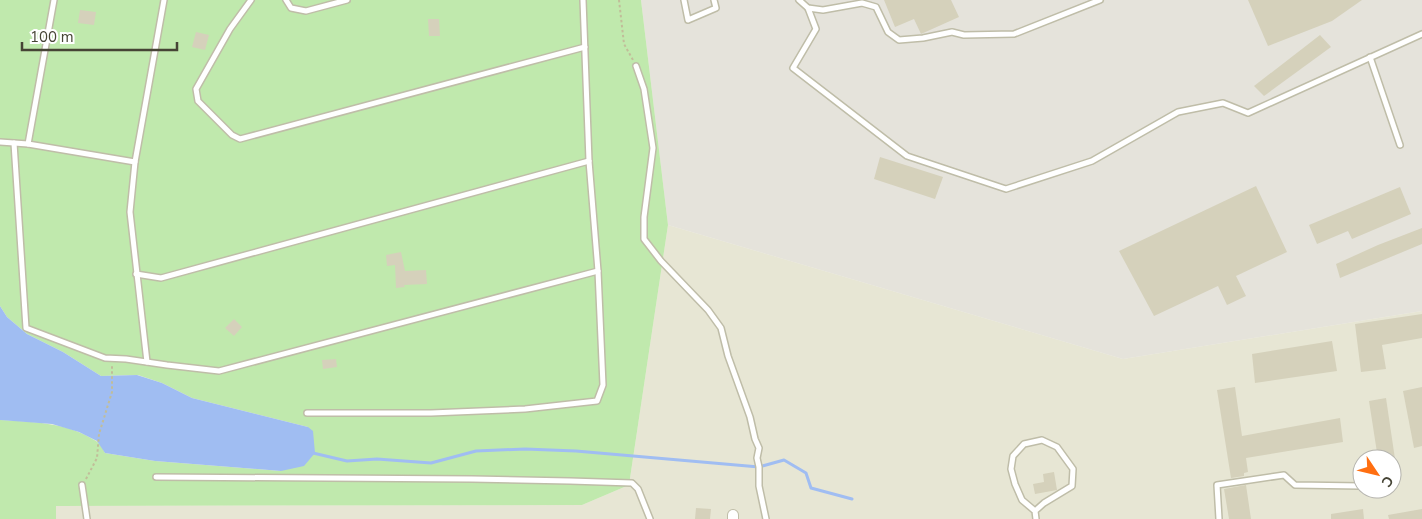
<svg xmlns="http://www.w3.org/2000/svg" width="1422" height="519" font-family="'Nunito Sans',sans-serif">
<rect width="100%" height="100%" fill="#f3f2e6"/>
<!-- residential -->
<path fill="#e7e6d4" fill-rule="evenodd" d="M668,225L1123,359L1422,311V519H56V506L582,505L629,485ZM1362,459H1392V489H1362Z"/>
<!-- industrial -->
<polygon fill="#e5e3db" points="641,0 1422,0 1422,311 1123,359 668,225"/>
<!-- green -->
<path fill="#c0e9ad" d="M0,0H641L668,225L629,485L582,505L56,506V519H0V420C33,422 67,422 96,441C100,443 103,449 105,453L155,461L281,471L308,427L192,398L162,383L138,375L101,376L63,352L27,334L7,317L0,306Z"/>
<!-- water -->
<polygon fill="#a0bdf2" points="0,306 7,317 27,334 63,352 101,376 137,375 162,383 192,398 308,427 313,431 315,453 304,466 281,471 155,461 105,453 97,441 79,432 52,424 0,420"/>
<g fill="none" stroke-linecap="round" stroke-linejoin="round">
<!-- stream -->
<polyline stroke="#a0bdf2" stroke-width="3" points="313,453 347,461 377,459 431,463 476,451 525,449 576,451 759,467 784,460 806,473 811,488 852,499"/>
</g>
<!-- building -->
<g fill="#d5d1bb">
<polygon points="884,0 951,0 959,17 921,34 914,19 895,27"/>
<polygon points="1248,0 1362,0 1332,21 1268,46"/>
<polygon points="80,10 96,12 94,25 78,23"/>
<polygon points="428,19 439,19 440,36 429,36"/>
<polygon points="196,32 209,35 205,50 192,47"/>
<polygon points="1320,35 1331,47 1264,96 1254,86"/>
<polygon points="880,157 943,177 935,199 874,179"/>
<polygon points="1256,186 1287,252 1236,276 1246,296 1227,305 1218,286 1154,316 1119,251"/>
<polygon points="1400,187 1411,214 1352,239 1348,231 1317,244 1309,225"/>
<polygon points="1422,228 1422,244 1340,278 1336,264 1378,245"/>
<polygon points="401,252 405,271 426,270 427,284 404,285 405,287 396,288 395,265 387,266 386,255"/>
<polygon points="1422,314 1422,338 1382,345 1386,369 1361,372 1355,324"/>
<polygon points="234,319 242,327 234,336 225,328"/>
<polygon points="1332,341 1337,371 1255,383 1252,354"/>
<polygon points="336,359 337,367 323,369 322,360"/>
<polygon points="1235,387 1242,436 1340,418 1343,442 1246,458 1248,472 1244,473 1244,476 1231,478 1217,390"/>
<polygon points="1422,387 1422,446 1414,448 1403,391"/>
<polygon points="1386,398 1395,459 1378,459 1369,401"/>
<polygon points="1054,472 1057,490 1035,494 1033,484 1044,482 1043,474"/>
<polygon points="1246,485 1251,519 1229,519 1224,489"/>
<polygon points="696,508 711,509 710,519 695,519"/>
<polygon points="1363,509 1364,519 1331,519 1331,514"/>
<polygon points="1422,509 1422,519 1389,519 1388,515"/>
</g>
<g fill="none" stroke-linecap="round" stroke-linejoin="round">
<!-- lane casing -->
<g stroke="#bfbda8" stroke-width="8">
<g id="lane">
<polyline points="251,0 230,29 196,89 198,101 232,135 240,139 585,47"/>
<polyline points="286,0 291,8 306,11 347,0"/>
<polyline points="684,0 688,20 716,8 714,0"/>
<polyline points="799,0 808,8 823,10 862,3 876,7 888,32 899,40 923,38 952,32 964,35 1014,34 1100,0"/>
<polyline points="808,8 816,29 793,68 907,156 1006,189 1092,161 1178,112 1223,103 1248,113 1422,34"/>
<polyline points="1370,57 1400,145"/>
<polyline points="636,66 644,89 653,148 644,217 644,239 661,261 708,310 721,328 728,356 750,417 755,439 759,448 757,458 759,467 759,486 766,519"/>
<polyline points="0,142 28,144 135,162"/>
<polyline points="14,143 26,328 105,358 126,359 167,365 219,371 598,271"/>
<polyline points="28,144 54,0"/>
<polyline points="136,274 161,278 589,161"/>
<polyline points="147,362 130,212 135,162 164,0"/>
<polyline points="307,413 431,413 525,409 597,401 603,385 598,271 589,161 583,0"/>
<polyline points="156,477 472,479 570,481 632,483 638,489 650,519"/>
<polyline points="82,485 87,519"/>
<polyline points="1035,511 1044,503 1072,486 1073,469 1057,447 1042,440 1024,444 1013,456 1011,469 1015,484 1022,500 1035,511 1036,519"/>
<polyline points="1219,519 1217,485 1284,475 1295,485 1361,486"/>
</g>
</g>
<!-- street casing -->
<g stroke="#bfbda8" stroke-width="12">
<polyline id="street" points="733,519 733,515"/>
</g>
<!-- path -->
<g stroke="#c1bd99" stroke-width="2" stroke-dasharray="2.5 2.5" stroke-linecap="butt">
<polyline points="619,0 624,44 633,60"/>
<polyline points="86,479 97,458 99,434 112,392 112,366"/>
</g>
<!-- lane -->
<use href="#lane" stroke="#fff" stroke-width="5"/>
<!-- street -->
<use href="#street" stroke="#fff" stroke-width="10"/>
</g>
<!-- north arrow -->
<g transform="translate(1377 474) rotate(125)"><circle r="24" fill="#ffffff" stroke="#b5b4ae"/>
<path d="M0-4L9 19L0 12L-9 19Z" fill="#ff6f11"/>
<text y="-8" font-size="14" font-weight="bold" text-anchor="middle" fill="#464435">С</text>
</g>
<!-- scale -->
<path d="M22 42v8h155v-8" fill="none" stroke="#464435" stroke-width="2.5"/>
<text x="30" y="42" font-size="15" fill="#464435" stroke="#ffffff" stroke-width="4" paint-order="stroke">100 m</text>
</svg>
